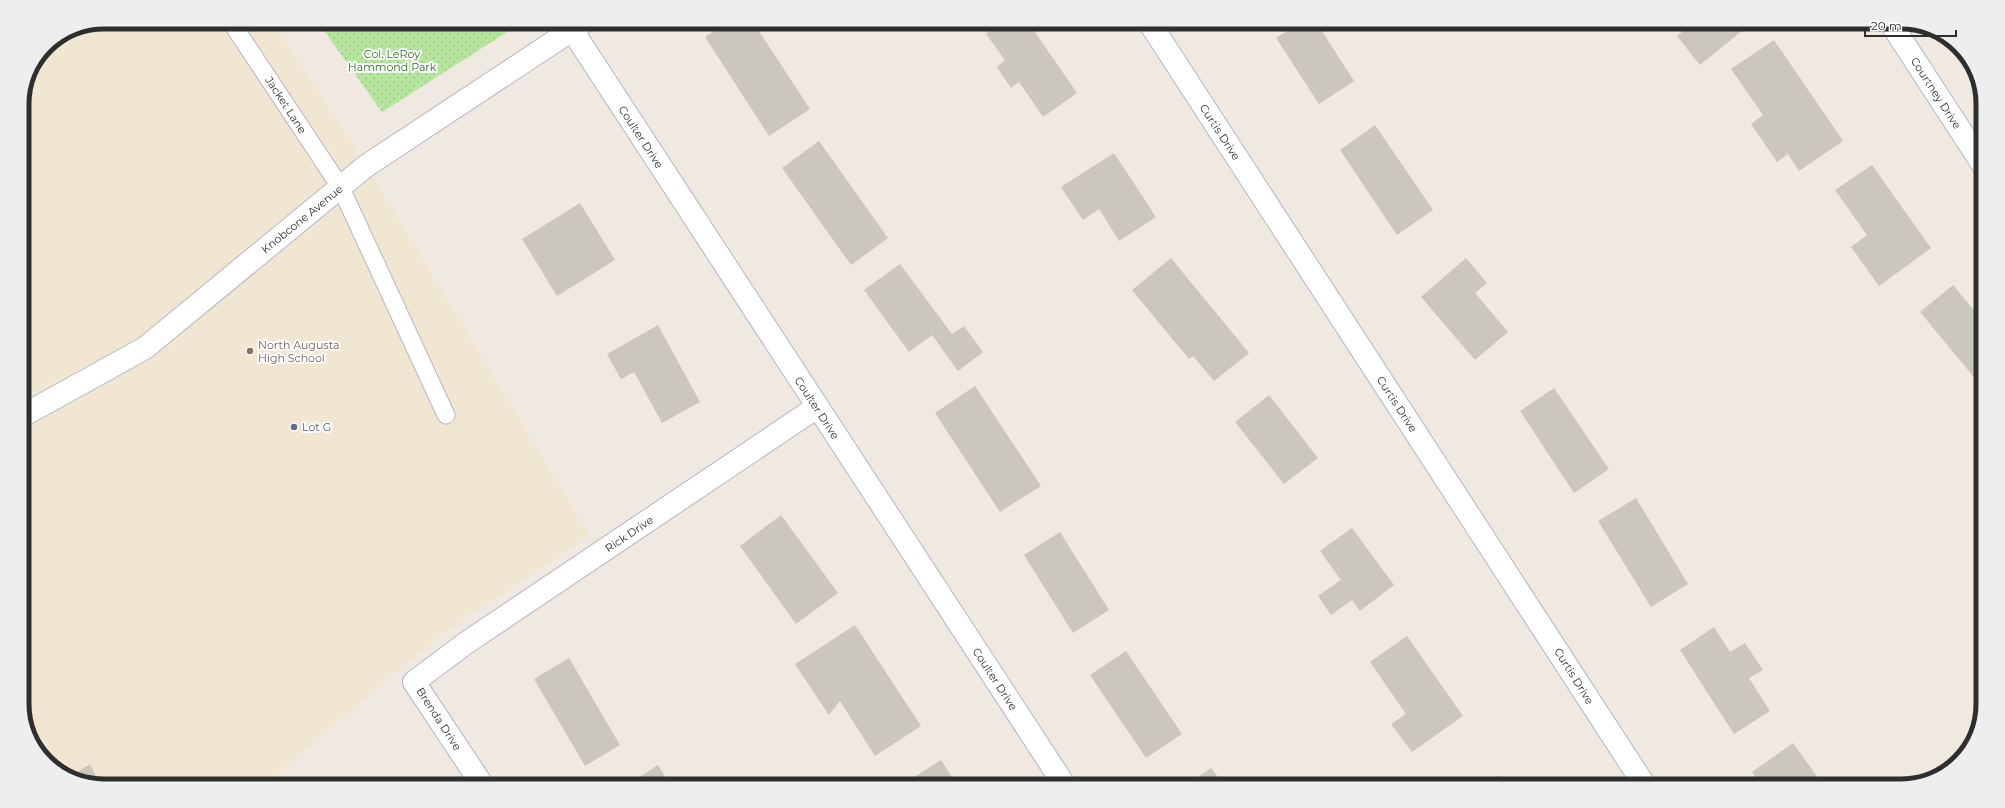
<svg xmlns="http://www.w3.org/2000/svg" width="2005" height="808" font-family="Montserrat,sans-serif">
<defs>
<pattern id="park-dots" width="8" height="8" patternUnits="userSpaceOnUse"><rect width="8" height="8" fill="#b6e59e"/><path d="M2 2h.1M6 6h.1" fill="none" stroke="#9dc588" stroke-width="1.8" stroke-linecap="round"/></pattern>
</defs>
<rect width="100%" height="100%" fill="#efe9e1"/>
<!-- education -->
<polygon fill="#f0e6d1" points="104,22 273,22 367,166 590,536 447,630 334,725 264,786 104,786 73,780 39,754 22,710 22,99 28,72 46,46 73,28"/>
<!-- park -->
<polygon fill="url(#park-dots)" points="318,22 523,22 382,112"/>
<!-- building -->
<g fill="#cbc7bf">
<polygon points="727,22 753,22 810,109 769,136 705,37"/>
<polygon points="1003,22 1028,22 1077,93 1043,117 1019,82 1011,88 997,67 1005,60 986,34"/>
<polygon points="1301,22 1316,22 1354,81 1319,104 1276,38"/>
<polygon points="1694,22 1753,22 1700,65 1677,36"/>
<polygon points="1774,40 1843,141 1799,171 1788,154 1777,162 1751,124 1763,115 1731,69"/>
<polygon points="1375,125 1433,210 1397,235 1340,150"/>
<polygon points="819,141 888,238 851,265 782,168"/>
<polygon points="1114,153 1156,217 1119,241 1099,209 1083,220 1061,187"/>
<polygon points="1872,165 1931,248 1879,286 1851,247 1867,235 1835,190"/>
<polygon points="580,203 615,260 557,296 522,239"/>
<polygon points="1171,258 1249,353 1214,381 1193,356 1189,359 1132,290"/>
<polygon points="1466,258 1487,283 1475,293 1508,332 1475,360 1421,297"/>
<polygon points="900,264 952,334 964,326 983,352 958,371 932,335 909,352 864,290"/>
<polygon points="1953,285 1983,321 1983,388 1920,312"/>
<polygon points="658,325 700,402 662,423 634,372 621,379 607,354"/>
<polygon points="975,386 1041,486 1000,512 935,413"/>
<polygon points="1554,388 1609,469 1574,493 1520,411"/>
<polygon points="1269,395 1318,458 1284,484 1235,422"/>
<polygon points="1636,498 1688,584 1651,607 1598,521"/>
<polygon points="781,515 838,593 796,624 740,546"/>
<polygon points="1352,528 1394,585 1360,611 1352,600 1331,615 1318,596 1341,580 1320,551"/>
<polygon points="1060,532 1109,610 1073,633 1024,555"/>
<polygon points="855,625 921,726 875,756 840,701 829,715 795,664"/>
<polygon points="1714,627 1730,652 1745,643 1763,670 1749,678 1770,711 1734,734 1680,650"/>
<polygon points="1407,636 1463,716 1412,752 1391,724 1406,714 1370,662"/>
<polygon points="1126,651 1182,734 1146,758 1090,675"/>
<polygon points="569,658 620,745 585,766 534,679"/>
<polygon points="1793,743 1824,786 1762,786 1752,772"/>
<polygon points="941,760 958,786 903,786 902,785"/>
<polygon points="90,764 100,785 73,780 70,777"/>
<polygon points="658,765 671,786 626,786"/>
<polygon points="1211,768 1225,786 1185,786"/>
<polygon points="1498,775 1506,786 1484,786"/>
<polygon points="158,780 162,786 148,786"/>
</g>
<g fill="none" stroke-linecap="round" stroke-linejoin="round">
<!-- service casing -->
<g stroke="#b4b7c1" stroke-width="19">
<polyline id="service" points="231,22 341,188 446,415"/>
</g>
<!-- minor casing -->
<g stroke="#b4b7c1" stroke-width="24">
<g id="minor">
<polyline points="1149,22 1645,786"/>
<polyline points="572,30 1065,786"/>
<polyline points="483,786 414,682 466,643 817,407"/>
</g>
</g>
<!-- tertiary casing -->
<g stroke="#b4b7c1" stroke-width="24">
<g id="tertiary">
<polyline points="1890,22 1983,165"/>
<polyline points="22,416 145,348 366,166 584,22"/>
</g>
</g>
<!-- service -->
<use href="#service" stroke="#fff" stroke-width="17"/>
<!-- minor -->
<use href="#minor" stroke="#fff" stroke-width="22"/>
<!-- tertiary -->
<use href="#tertiary" stroke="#fff" stroke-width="22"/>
</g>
<!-- markers -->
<circle fill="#8d6e63" stroke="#fff" stroke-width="1.5" cx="250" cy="351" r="4"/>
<circle fill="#5c6f8a" stroke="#fff" stroke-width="1.5" cx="294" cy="427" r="4"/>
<g text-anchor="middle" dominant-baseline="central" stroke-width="4" stroke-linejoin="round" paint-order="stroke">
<!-- park labels -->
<g font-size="11" fill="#2c6e1b" stroke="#fff">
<text x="392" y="54">Col. LeRoy<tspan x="392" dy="13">Hammond Park</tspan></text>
</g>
<!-- street labels -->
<g font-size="11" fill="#2e2e2e" stroke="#fff">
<text transform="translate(1936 93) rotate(57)">Courtney Drive</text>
<text transform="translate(286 105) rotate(57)">Jacket Lane</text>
<text transform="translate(1220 132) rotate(57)">Curtis Drive</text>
<text transform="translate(641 137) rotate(57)">Coulter Drive</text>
<text transform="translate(302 219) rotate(-39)">Knobcone Avenue</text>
<text transform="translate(1397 404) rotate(57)">Curtis Drive</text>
<text transform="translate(817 408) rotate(57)">Coulter Drive</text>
<text transform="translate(629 534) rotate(-34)">Rick Drive</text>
<text transform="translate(1574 676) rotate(58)">Curtis Drive</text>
<text transform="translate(995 679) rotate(57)">Coulter Drive</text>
<text transform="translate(439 719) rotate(57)">Brenda Drive</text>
</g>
<!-- education labels -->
<g font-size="11" fill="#785e54" stroke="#fff" text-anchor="start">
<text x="258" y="345">North Augusta<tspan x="258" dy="13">High School</tspan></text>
</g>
<!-- service labels -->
<g font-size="11" fill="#4e5e75" stroke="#fff" text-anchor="start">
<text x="302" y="427">Lot G</text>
</g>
</g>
<!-- crop -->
<path d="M0 0H2005V808H0ZM104 29H1901A75 75 0 0 1 1976 104V704A75 75 0 0 1 1901 779H104A75 75 0 0 1 29 704V104A75 75 0 0 1 104 29Z" fill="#eee" fill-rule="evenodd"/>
<path fill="none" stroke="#2e2e2e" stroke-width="5" d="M104 29H1901A75 75 0 0 1 1976 104V704A75 75 0 0 1 1901 779H104A75 75 0 0 1 29 704V104A75 75 0 0 1 104 29Z"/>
<!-- scale -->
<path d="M1865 30v6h91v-6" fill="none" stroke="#2e2e2e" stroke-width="2"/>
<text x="1871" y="30" font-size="12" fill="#2e2e2e" stroke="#ffffff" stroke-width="3" paint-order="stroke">20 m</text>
</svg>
